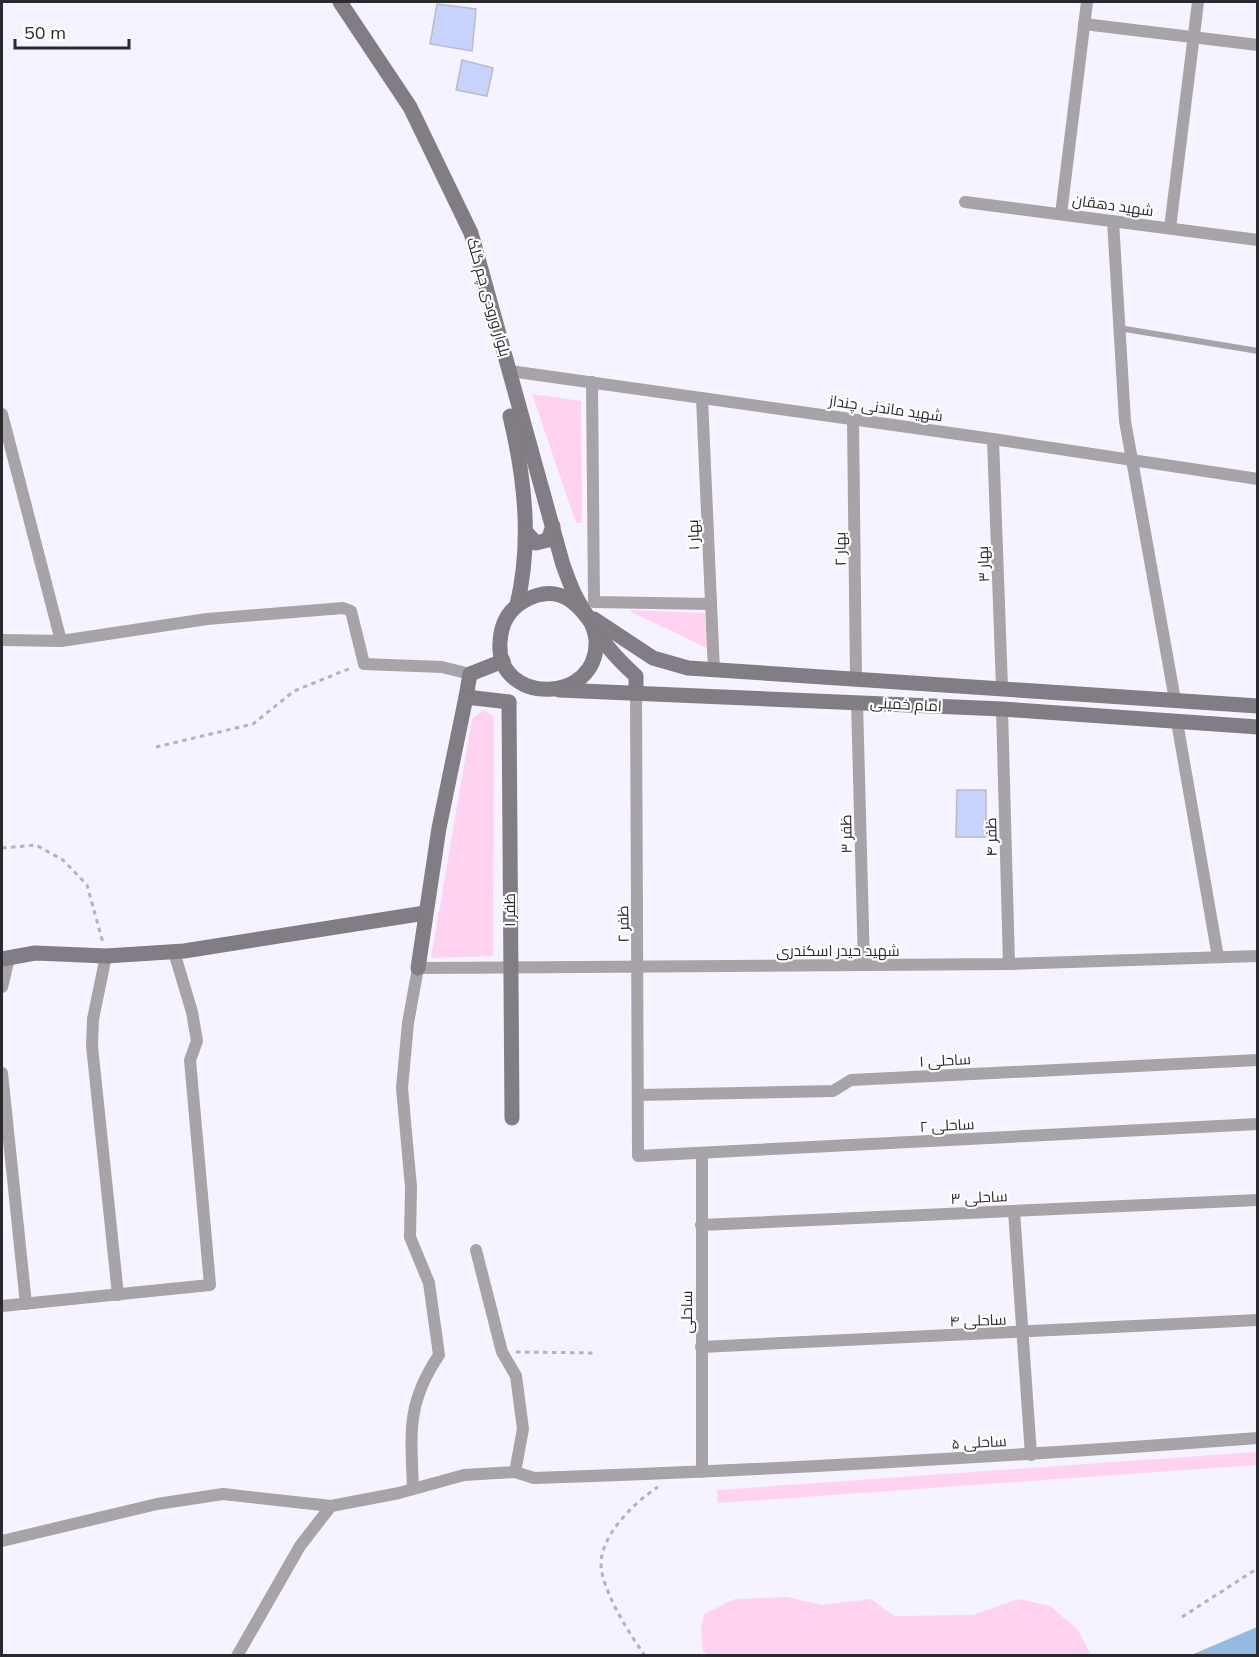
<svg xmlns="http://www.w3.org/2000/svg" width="1259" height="1657" font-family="Mulish,Cairo,sans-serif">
<rect width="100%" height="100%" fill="#f5f3ff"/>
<!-- green -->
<g fill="#ffd2ef">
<polygon points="532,394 581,401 582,523 576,523"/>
<polygon points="631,610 702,613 705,614 707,648 631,612"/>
<polygon points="483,710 494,716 493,956 431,958 472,719"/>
<polygon points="1257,1452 1257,1465 718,1503 717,1490"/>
<polygon points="787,1597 822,1605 871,1599 894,1616 973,1615 1019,1599 1050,1606 1078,1630 1091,1655 709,1656 703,1651 701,1630 704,1614 735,1599"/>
</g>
<!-- water -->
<polygon fill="#93bae0" points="1257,1627 1257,1655 1191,1655 1250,1630"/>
<!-- building -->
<g fill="#c7d3fa" stroke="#b8bcca" stroke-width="1.5">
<polygon points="437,4 476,9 472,51 430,44"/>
<polygon points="462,60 493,68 487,96 456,90"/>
<polygon points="957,790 986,790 986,837 956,837"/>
</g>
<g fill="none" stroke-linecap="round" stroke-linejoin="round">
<!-- path -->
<g stroke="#b4b2bc" stroke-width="3" stroke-dasharray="4.5 4.5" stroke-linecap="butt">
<polyline points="156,747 253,724 294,691 351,668"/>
<polyline points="2,848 36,845 63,860 87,885 103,943"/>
<polyline points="516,1352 597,1353"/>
<polyline points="1182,1617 1258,1568"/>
<path d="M645,1656C628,1631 609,1602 602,1573C594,1541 634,1502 658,1487"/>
</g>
<!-- lane -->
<polyline stroke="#a7a3a9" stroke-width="6" points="1119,328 1258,351"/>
<!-- street -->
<g stroke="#a7a3a9" stroke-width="12">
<polyline points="1084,24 1258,45"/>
<polyline points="965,202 1258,240"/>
<polyline points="1061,214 1087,2"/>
<polyline points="1113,221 1125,421 1175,700"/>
<polyline points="1170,228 1198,2"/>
<polyline points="510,371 993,439 1258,479"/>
<polyline points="592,382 594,602 711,604"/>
<polyline points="702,398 714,671"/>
<polyline points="2,414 61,641"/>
<polyline points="853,419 856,679"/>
<polyline points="993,439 1002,688"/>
<polyline points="2,640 61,641 207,619 343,608 351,611 364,664 442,667 470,674"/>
<polyline points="636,692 638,1156 1258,1124"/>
<polyline points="857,702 864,965"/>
<polyline points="1002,709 1009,964"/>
<polyline points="1177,722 1218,957"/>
<polyline points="106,956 93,1019 92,1046 118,1295"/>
<polyline points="2,987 9,958"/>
<polyline points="2,1073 26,1304"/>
<polyline points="638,1095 833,1091 851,1080 1258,1060"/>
<polyline points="702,1153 702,1472"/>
<polyline points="1014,1211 1031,1455"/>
<polyline points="701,1225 1258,1200"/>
<polyline points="2,1306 210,1285 190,1060 197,1041 192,1012 174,952"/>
<polyline points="701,1347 1258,1320"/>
<path d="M515,1472L534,1478C776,1470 1017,1456 1258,1438"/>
<path d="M413,1489C411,1433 406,1404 439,1355L429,1283L410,1237L411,1187L402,1088L408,1023L418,968L1009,964L1258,956"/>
<polyline points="2,1541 157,1504 223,1494 331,1506 399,1493 464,1475 515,1472 523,1429 516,1376 502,1352 476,1250"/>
<polyline points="237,1656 300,1546 331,1506"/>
</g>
<!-- secondary -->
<g stroke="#827c84" stroke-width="15">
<path d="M340,2L410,107L471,233L563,565C567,575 570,585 575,595C582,610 594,622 596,639C600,706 495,705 500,642C501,624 508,610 524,601C568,576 587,618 608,647C616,657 626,667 636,676V692"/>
<path d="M510,416C525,479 532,542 517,605"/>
<polyline points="526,532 536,543 548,540 553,526"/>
<polyline points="594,619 653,658 688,668 1258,706"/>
<polyline points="559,690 1002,709 1258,727"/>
<polyline points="466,697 470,674 503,661"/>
<polyline points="509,702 512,1118"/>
<polyline points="2,959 35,953 106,956 184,951 425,913"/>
<polyline points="418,968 439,828 466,697 509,702"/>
</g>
</g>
<g text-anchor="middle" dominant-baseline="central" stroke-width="4.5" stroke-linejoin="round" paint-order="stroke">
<!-- street labels -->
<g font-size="15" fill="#2a292e" stroke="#fff">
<text transform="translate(1113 205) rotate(8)">شهید دهقان</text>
<text transform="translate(489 297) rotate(74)">بلوار ورودی چم گلک</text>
<text transform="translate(886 408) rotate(8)">شهید ماندنی چنداز</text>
<text transform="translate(693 535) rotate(-93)">بهار ۱</text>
<text transform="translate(840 549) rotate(-91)">بهار ۲</text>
<text transform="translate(983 564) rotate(-92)">بهار ۳</text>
<text transform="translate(906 704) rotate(3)">امام خمینی</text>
<text transform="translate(846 834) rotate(-91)">ظفر ۳</text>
<text transform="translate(991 837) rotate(-91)">ظفر ۴</text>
<text transform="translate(509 910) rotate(-90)">ظفر ۱</text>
<text transform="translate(623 924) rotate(-91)">ظفر ۲</text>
<text x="838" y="950">شهید حیدر اسکندری</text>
<text transform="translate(945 1060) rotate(-3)">ساحلی ۱</text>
<text transform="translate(947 1125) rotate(-3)">ساحلی ۲</text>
<text transform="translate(979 1197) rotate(-3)">ساحلی ۳</text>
<text transform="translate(686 1312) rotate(-90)">ساحلی</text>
<text transform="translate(978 1320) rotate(-2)">ساحلی ۴</text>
<text transform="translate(979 1442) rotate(-3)">ساحلی ۵</text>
</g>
</g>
<!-- border -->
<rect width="1259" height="1657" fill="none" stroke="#2a292e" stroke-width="6"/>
<!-- scale -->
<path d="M15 39v9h114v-9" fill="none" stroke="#2a292e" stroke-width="3"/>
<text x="24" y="39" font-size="18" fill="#2a292e" stroke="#ffffff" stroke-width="4.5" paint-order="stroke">50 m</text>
</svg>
